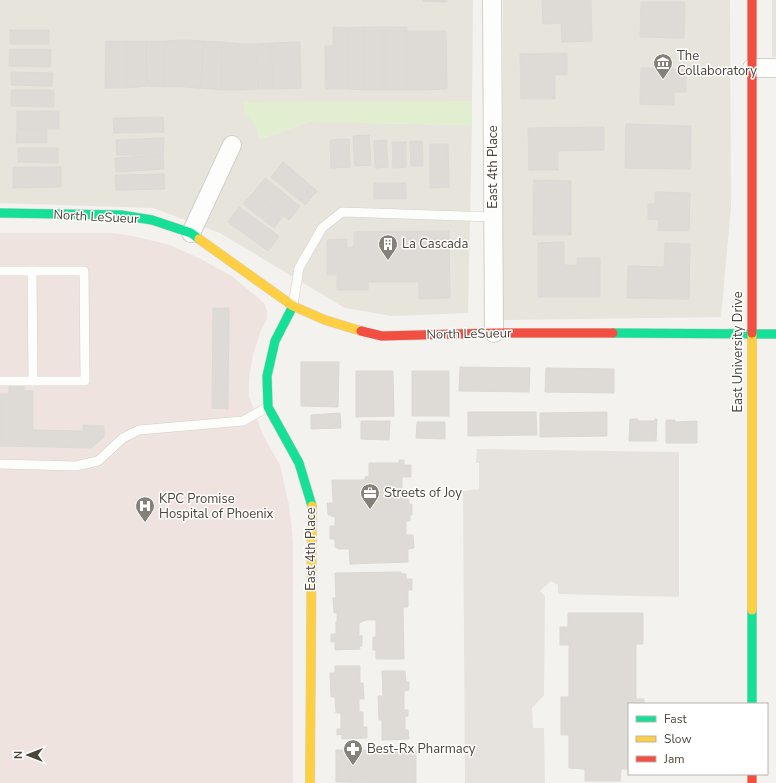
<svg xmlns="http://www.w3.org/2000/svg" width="776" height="783" font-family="'Nunito Sans',sans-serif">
<rect width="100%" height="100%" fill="#f4f2ee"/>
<!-- residential -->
<g fill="#e7e4dc">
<polygon points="0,0 473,0 472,101 244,102 257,129 260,139 309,122 472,125 468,313 392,316 345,308 220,233 153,208 0,203"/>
<polygon points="503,0 730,0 731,207 721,317 503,320"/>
<rect x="772" y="0" width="4" height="57"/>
</g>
<!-- medical -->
<polygon fill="#eee3df" points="0,233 111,233 133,236 170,245 203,260 233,277 264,303 267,311 267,319 261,330 253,355 249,380 249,396 263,435 280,465 289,505 293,541 293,783 0,783"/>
<!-- green -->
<path fill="#e1eecf" d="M472,101V125L309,122L260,139C257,128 254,120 244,114V102Z"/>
<!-- parking -->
<polygon fill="#e6e3df" points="477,449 679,452 679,597 558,594 558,585 551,581 540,591 545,596 544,695 532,708 533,728 544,728 545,783 465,783 463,491 479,489 479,463 476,463"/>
<!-- building -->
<g fill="#dedbd6" stroke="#dcd9d4">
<polygon points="423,0 447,0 447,2 423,1"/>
<polygon points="542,0 591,0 592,41 562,42 561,23 543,24"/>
<polygon points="641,2 685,2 684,38 640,37"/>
<polygon points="333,27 347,28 347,89 326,89 325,46 333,46"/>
<polygon points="365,27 365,90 347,89 347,28"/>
<rect x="365" y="27" width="19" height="63"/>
<polygon points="384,27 407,27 406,90 384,90"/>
<rect x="10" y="30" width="39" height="14"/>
<rect x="406" y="31" width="17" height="59"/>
<polygon points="423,31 446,31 447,89 423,90"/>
<polygon points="185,40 185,87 165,87 165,41"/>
<polygon points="185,40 204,41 201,88 185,87"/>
<polygon points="106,41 126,41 126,88 105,88"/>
<polygon points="126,41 146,41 147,86 126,88"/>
<polygon points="146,41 165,41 165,87 147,86"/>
<polygon points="204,41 222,42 221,90 201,88"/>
<polygon points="222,42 240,44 241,90 221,90"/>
<polygon points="300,42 301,88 273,89 272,43"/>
<polygon points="272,43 273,89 258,89 256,44"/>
<polygon points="240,44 256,44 258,89 241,90"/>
<polygon points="10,49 51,49 50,67 9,66"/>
<polygon points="567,53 567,75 555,75 555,99 521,99 520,54"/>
<polygon points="641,68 686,69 686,92 674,92 674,105 640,104"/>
<polygon points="11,72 53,73 52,86 11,85"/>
<polygon points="11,90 54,90 54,107 11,106"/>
<rect x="17" y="111" width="42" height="18"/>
<polygon points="163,117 164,132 114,133 113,118"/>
<polygon points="626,124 691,126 690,169 625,168"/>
<polygon points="604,127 604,150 558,151 558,170 529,170 528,128"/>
<polygon points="17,129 47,130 47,143 16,143"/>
<polygon points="369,135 371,165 355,166 353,136"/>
<polygon points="164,138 163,155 117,155 116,140"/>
<polygon points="349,139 350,167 331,168 330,140"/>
<polygon points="386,140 388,167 375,168 374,141"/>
<polygon points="410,141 422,141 423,166 411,166"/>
<polygon points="392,142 406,142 406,167 393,168"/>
<polygon points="430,144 448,144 449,187 430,188"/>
<polygon points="18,148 58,148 58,163 18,162"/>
<polygon points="163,155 164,169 116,172 115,158"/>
<polygon points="283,162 317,191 305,205 271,177"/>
<polygon points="13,167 61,167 61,187 13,188"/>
<polygon points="164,174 165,189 116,190 115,175"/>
<polygon points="265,178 300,206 289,220 254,192"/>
<polygon points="534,180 571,181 571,235 533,235"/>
<rect x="374" y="183" width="32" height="16"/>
<polygon points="254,192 283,216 274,228 243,204"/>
<polygon points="655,192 690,193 689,231 658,231 659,220 648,219 648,204 655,204"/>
<polygon points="239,207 279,236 268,251 228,222"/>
<polygon points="449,231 450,298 419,299 419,282 368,282 368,290 337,290 337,275 327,275 327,240 347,239 347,247 354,247 354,232"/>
<polygon points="564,242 564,265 577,265 577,258 600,258 600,297 538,297 538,243"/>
<polygon points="665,243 690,244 689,299 627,298 628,266 664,267"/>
<polygon points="213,308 229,308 228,409 212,408"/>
<polygon points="301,362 339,362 338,407 301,406"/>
<polygon points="460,367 530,368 529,392 459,391"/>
<polygon points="546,368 614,369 614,393 545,392"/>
<polygon points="356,371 393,371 394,416 356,417"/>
<rect x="412" y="371" width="37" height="45"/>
<polygon points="9,385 24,386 24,391 33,391 33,430 83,431 83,425 104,426 104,437 91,448 0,446 0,394 9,394"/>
<polygon points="468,412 536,412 537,435 468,436"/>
<polygon points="607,412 607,436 540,437 540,413"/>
<polygon points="340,413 341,428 311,429 311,415"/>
<polygon points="630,419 638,419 638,421 654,421 655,419 657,419 656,441 629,441"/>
<polygon points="666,420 675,420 675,422 697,421 697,443 666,443"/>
<polygon points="361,421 390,421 389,440 361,439"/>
<polygon points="417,422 445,422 445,439 416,438"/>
<polygon points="399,460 404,460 404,465 411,465 411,477 402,477 402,499 409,499 409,504 412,504 412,515 410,515 410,521 406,521 406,535 413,535 414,548 408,549 408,562 350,564 349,549 339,549 335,547 335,539 330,539 330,526 335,526 335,516 332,517 332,515 328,515 327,503 333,503 332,480 365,480 365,477 369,476 369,463 399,463"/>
<polygon points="401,572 401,574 406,574 406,579 412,579 412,590 408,590 408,607 403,607 404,659 376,659 376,650 373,650 373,637 376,637 376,620 366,620 359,623 359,637 362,635 362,646 359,646 360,649 335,650 335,642 331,642 331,634 336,634 336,622 337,622 337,613 334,613 333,598 336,598 335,573"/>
<polygon points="568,613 643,613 643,644 636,644 636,699 644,699 644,704 629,704 629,769 621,769 620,781 585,781 585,769 569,768 569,735 561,735 561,697 569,697 569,645 560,645 560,627 568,627"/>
<polygon points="335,666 360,666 360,683 363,683 364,699 359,699 359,712 363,712 363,727 367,727 367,738 342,739 342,734 337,735 337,729 341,729 341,713 336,713 335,697 331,697 330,673 335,673"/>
<polygon points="382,671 405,671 406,682 409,682 409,690 404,691 404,710 408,710 408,716 405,716 405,730 408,730 409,739 382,740 382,720 379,720 378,696 383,696"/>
<polygon points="336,750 416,751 416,783 336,782"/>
</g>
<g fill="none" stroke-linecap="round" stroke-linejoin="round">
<!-- lane casing -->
<g stroke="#d2d0cb" stroke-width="10">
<g id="lane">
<polyline points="0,271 84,271 85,381 0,381"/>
<polyline points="32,271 33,381"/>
<polyline points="293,305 299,268 322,228 342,212 493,217"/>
<polyline points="0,464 76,466 98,461 123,438 139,430 243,421 268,407"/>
</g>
</g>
<!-- street casing -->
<g stroke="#d2d0cb" stroke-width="20">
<g id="street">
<polyline points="492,0 494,333"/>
<polyline points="752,68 776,68"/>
<polyline points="191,233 232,145"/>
</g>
</g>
<!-- fast casing -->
<g stroke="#d3cfc5" stroke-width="10">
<g id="fast">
<polyline points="0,213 121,215 152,220 191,233 199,239"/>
<polyline points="293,306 275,341 267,376 268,407 299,463 312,506"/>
<polyline points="613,333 776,334"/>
<polyline points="752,610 752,704"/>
</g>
</g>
<!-- slow casing -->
<g stroke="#d3cfc5" stroke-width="10">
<g id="slow">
<polyline points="199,239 293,306 325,320 361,331"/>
<polyline points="752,333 752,610"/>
<polyline points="310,783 312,506"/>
</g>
</g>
<!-- jam casing -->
<g stroke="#d3cfc5" stroke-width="10">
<g id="jam">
<polyline points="752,0 752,333"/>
<polyline points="361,331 382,336 494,333 613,333"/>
<polyline points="752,774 752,783"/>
</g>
</g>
<!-- lane -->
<use href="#lane" stroke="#fdfdfc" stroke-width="9"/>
<!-- street -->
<use href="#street" stroke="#fdfdfc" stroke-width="18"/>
<!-- fast -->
<use href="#fast" stroke="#16e098" stroke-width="9"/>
<!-- slow -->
<use href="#slow" stroke="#ffcf43" stroke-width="9"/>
<!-- jam -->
<use href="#jam" stroke="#f24e42" stroke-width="9"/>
</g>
<!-- icons -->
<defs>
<g id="museum-pin" transform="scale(1)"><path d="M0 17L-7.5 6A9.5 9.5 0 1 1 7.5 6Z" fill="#868178" stroke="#fff"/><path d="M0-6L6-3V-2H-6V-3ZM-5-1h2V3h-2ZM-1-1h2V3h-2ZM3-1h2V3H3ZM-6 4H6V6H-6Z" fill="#fff"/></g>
<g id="building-pin" transform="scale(1)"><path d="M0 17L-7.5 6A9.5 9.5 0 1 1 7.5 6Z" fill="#868178" stroke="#fff"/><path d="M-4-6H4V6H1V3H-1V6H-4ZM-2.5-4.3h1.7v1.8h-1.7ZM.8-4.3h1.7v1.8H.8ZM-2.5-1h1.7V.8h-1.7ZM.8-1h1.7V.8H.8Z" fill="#fff"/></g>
<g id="office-pin" transform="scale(1)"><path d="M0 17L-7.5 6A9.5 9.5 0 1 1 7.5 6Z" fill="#868178" stroke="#fff"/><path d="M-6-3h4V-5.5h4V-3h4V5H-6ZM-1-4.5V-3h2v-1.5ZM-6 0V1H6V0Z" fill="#fff"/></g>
<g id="hospital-pin" transform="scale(1)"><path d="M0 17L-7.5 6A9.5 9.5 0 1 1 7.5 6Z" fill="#868178" stroke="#fff"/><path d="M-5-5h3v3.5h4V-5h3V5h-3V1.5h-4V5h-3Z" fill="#fff"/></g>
<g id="pharmacy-pin" transform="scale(1)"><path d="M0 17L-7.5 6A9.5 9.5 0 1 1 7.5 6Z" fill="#868178" stroke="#fff"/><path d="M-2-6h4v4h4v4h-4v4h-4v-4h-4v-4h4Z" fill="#fff"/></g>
</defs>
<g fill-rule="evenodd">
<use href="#museum-pin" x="663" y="63"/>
<use href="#building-pin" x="388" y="244"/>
<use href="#office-pin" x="370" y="493"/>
<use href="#hospital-pin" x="145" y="506"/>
<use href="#pharmacy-pin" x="353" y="749"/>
</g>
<g text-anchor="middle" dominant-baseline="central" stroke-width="3" stroke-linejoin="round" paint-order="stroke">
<!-- poi labels -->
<g font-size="13" fill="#4b4439" stroke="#fff" text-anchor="start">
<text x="677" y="56">The<tspan x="677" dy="15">Collaboratory</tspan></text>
<text x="402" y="244">La Cascada</text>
<text x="384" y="493">Streets of Joy</text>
<text x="159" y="499">KPC Promise<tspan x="159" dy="15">Hospital of Phoenix</tspan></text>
<text x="367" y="749">Best-Rx Pharmacy</text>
</g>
<!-- street labels -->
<g font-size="13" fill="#4b4439" stroke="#fff">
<text transform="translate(493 167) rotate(-90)">East 4th Place</text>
<text transform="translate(96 217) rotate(3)">North LeSueur</text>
<text transform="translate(469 334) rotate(-1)">North LeSueur</text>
<text transform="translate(738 352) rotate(-90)">East University Drive</text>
<text transform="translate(311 549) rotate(-90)">East 4th Place</text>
</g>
</g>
<!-- legend -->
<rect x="628" y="703" width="140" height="72" fill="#ffffff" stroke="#b7b4b0"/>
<rect x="636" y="716" width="20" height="6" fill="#16e098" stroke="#b7b4b0"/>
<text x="664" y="723" font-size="12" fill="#4b4439">Fast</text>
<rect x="636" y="736" width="20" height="6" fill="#ffcf43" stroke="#b7b4b0"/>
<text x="664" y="743" font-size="12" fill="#4b4439">Slow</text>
<rect x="636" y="756" width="20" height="6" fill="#f24e42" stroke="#b7b4b0"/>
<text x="664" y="763" font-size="12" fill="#4b4439">Jam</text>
<!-- north arrow -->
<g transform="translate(28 755) rotate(270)" stroke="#ffffff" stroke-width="3" paint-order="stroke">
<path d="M0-3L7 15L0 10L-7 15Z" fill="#4b4439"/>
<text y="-6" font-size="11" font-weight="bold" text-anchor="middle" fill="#4b4439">N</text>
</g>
</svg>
